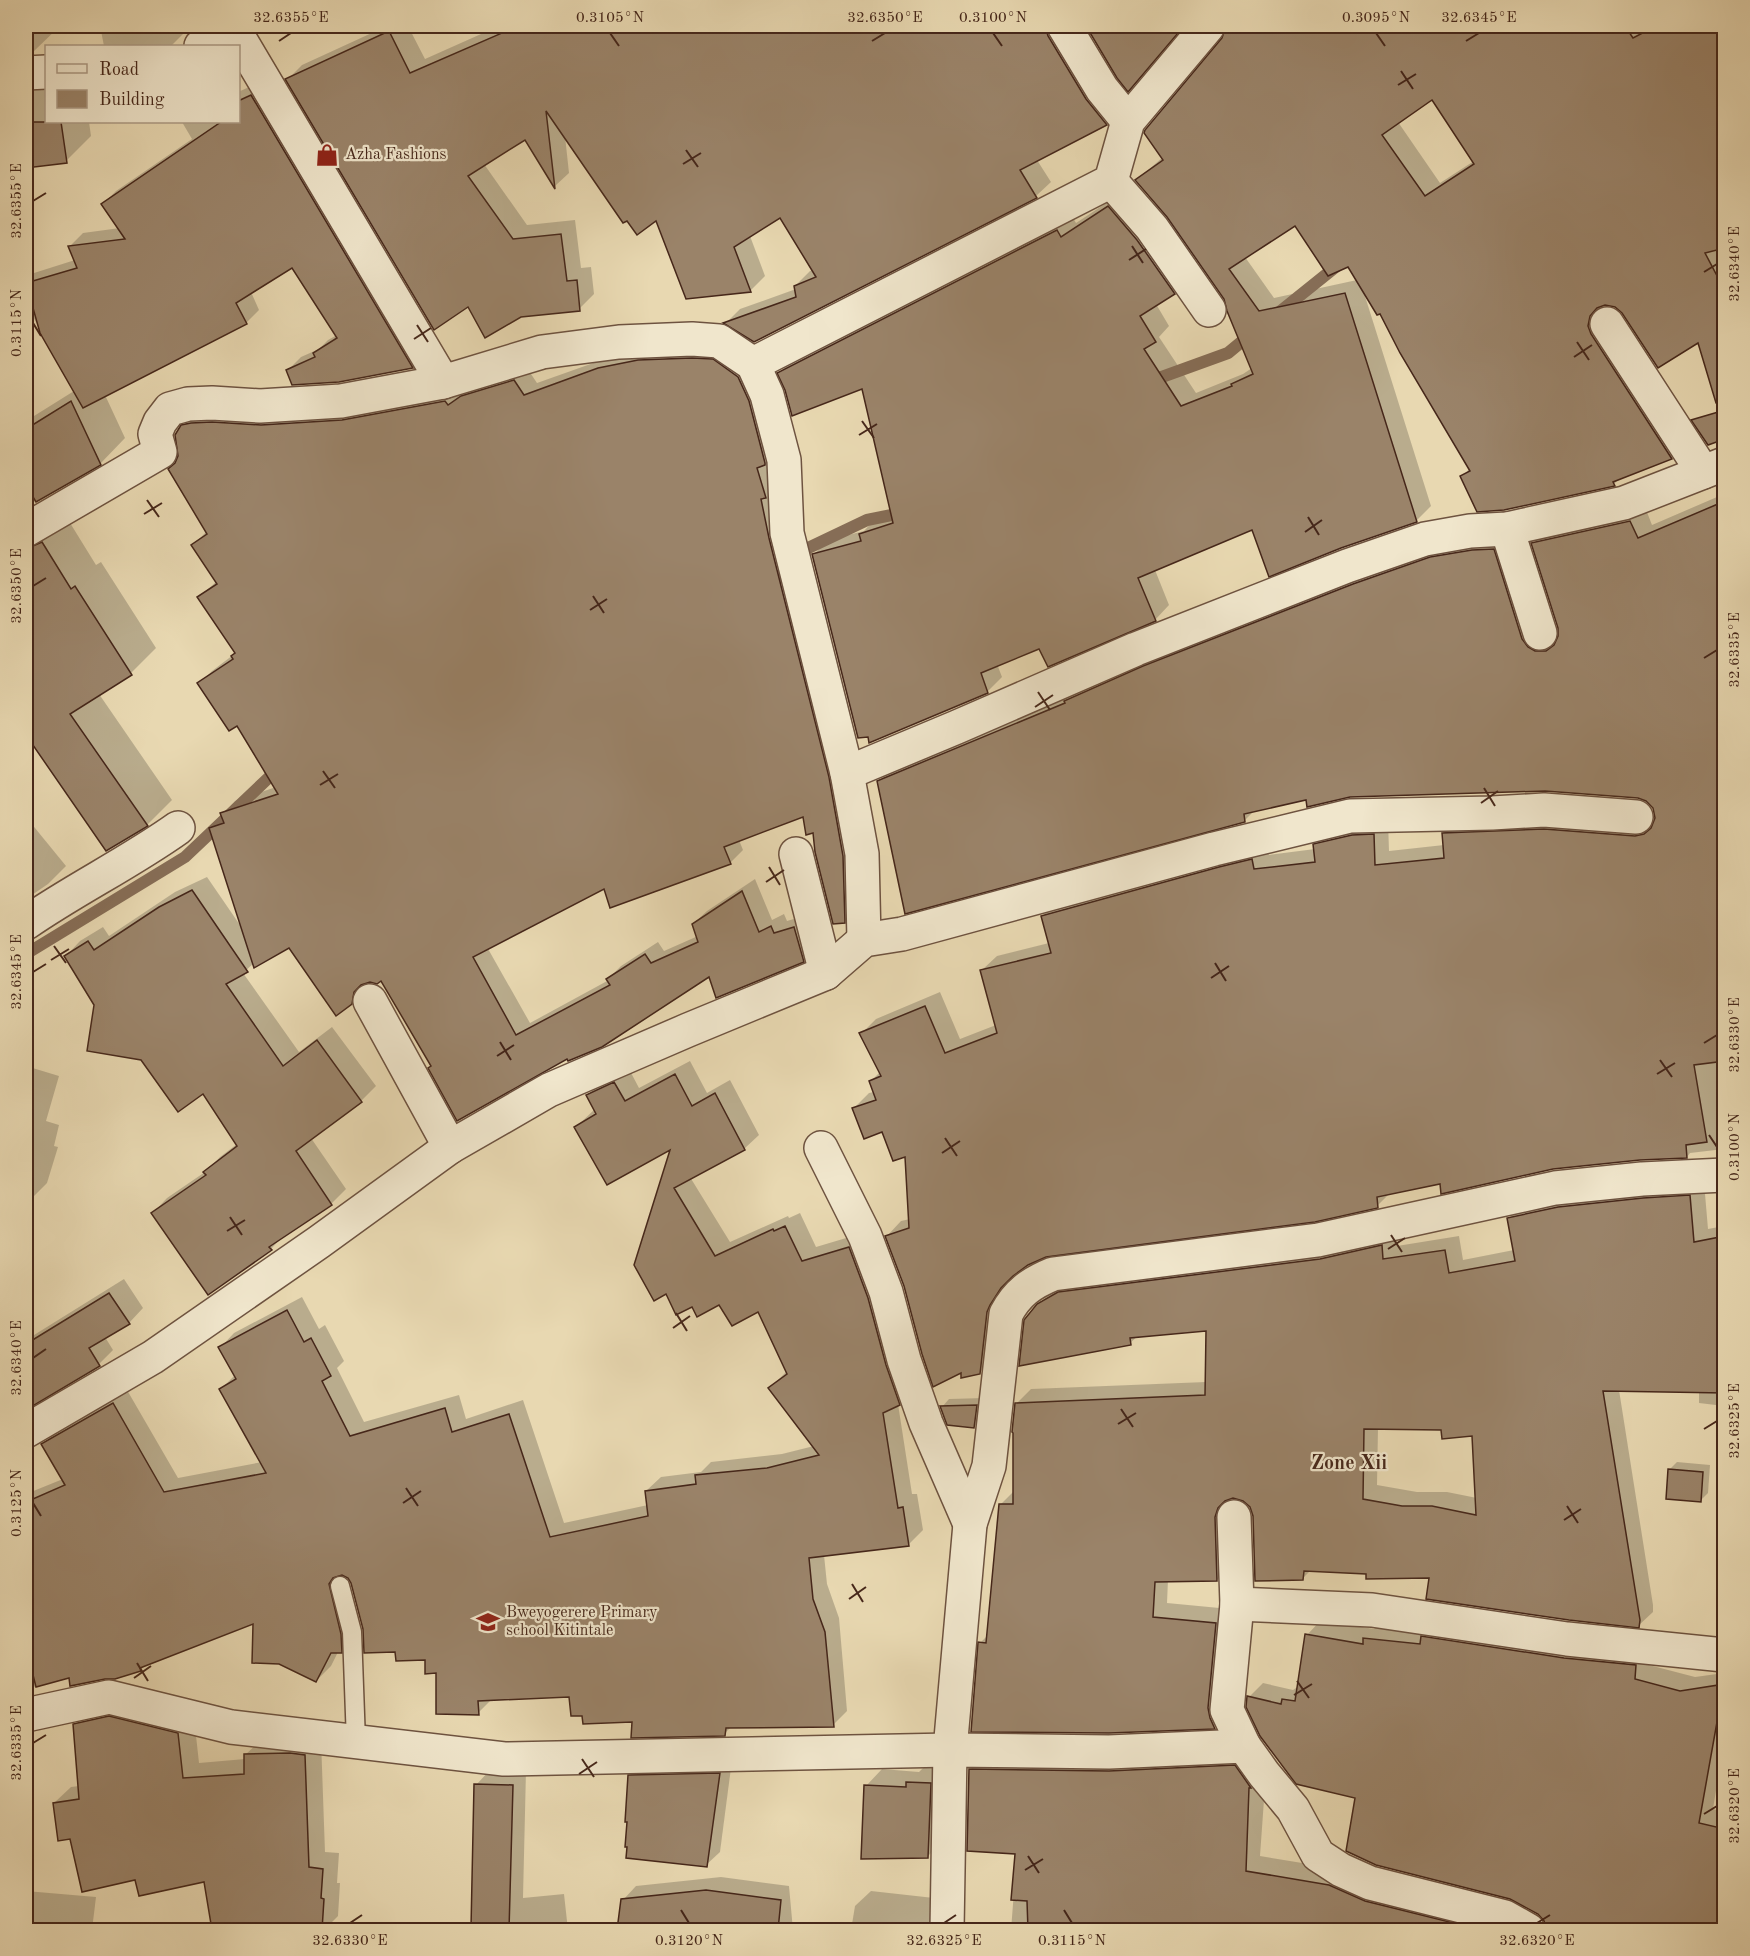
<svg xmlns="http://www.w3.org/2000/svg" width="1750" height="1956" font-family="'Old Standard TT',serif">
<rect width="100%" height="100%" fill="#e8d8b1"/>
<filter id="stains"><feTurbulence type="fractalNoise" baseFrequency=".00333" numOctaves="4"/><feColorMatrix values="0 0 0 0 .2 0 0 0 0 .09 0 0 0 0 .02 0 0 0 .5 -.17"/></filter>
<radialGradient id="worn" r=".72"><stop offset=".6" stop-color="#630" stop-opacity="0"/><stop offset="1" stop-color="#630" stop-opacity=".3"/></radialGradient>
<!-- shadow -->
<g fill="#0003" fill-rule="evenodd">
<polygon points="26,26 60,26 33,52 35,57 46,65 46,122 89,122 91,136 66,161 26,166"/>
<polygon points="100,26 188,26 188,29 171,46 104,46"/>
<polygon points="387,26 408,26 425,59 499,26 1065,26 1121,110 1106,126 1037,160 1051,182 1036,196 754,341 726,323 740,309 796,289 795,286 810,271 814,270 781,216 750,236 765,276 751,290 687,297 656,218 565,136 569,173 555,186 526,138 484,164 527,225 575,220 581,268 591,267 594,294 579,309 469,305 287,80 302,65"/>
<polygon points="1087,26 1184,26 1128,89 1119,77"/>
<path d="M1228,26H1724V429L1699,341L1623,312L1616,306L1603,304L1602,309L1686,443L1671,458L1622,476L1614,484L1504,509L1462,477L1470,468L1381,312L1364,293L1431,506L1416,521L1253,528L1155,570L1169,605L1155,620L1040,647L997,664L1002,677L987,692L813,555L828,540L864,531L875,519L892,514L863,387L787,390L779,373L794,358L1072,216L1076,223L1123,192L1188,278L1174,292L1156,304L1169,326L1159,337L1196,393L1243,374L1252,368L1226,299L1168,216L1137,180L1163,157L1224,38ZM1433,98L1474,161L1440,183L1398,122ZM1296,224L1349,265L1357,280L1274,298L1245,257Z"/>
<polygon points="263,81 425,354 412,367 339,381 288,370 301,357 319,349 328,340 337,335 293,266 251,292 259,310 246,323 105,395 125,438 100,464 32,503 35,515 67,518 96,565 101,562 156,648 131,673 99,694 172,800 147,825 107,849 26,732 26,421 74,391 26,304 26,255 34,273 75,260 70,246 83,233 120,228 103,204 116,191 192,139 182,122 238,122 238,92"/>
<polygon points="705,345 751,364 857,909 844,922 814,831 804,815 739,840 743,850 730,863 604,887 487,947 530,1023 609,980 608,979 621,966 658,942 664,951 698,936 693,924 707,911 755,879 772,920 784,914 787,921 807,915 816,948 803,961 710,975 568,1057 432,1066 382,979 365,982 364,989 351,1003 289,946 254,963 243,973 299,1052 332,1027 376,1086 361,1101 311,1138 346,1189 331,1204 285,1234 271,1249 153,1213 167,1198 205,1172 220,1157 237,1144 203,1091 142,1058 96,1005 66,956 80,941 103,927 109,936 175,892 207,877 242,928 211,829 235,801 276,787 237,724 199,684 212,671 237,652 199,597 217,581 193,545 207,531 177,462 180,456 182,426 196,413 527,368 537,383 613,356"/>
<polygon points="1724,494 1724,1149 1690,1153 1687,1157 1640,1159 1553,1168 1441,1182 1391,1192 1377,1206 1050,1254 1019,1269 1013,1275 1001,1296 994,1358 980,1372 963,1371 905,1285 887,1236 901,1221 910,1219 907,1155 882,1131 854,1108 869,1093 874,1092 871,1081 880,1072 861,1034 876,1019 940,992 960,1039 996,1025 982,970 997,956 1049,943 1042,916 1057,902 1267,845 1269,855 1315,849 1314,845 1329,830 1388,820 1389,851 1444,845 1443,833 1458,819 1651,822 1655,821 1656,818 1654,808 1647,800 1638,797 1545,790 1307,798 1255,810 1244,821 879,781 893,767 1370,570 1508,535 1551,637 1560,637 1559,628 1533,543 1547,529 1645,507 1652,525"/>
<polygon points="26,817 66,866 48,884 26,899"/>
<polygon points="690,1061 707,1093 730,1080 759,1135 744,1149 690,1177 730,1242 788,1216 789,1218 800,1213 816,1247 863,1233 913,1389 898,1404 912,1494 917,1494 923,1530 909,1544 824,1555 827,1584 839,1618 847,1711 833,1725 731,1727 724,1734 584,1714 571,1696 492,1699 478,1713 426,1659 397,1650 364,1629 352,1583 349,1576 343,1575 355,1619 355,1637 341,1652 338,1652 331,1666 316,1681 255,1622 147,1663 141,1670 71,1677 26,1689 26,1494 63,1479 43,1444 57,1430 127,1390 178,1478 262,1462 221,1389 235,1375 220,1348 234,1333 302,1297 319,1329 325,1325 344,1361 337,1368 364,1422 459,1395 466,1419 523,1400 564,1523 648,1505 646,1491 661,1477 701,1472 711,1462 782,1454 814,1446 770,1388 787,1371 759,1310 720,1303 692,1305 677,1313 672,1147 576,1127 595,1109 588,1095 602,1080 629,1069 639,1088"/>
<polygon points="26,1066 59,1076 46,1121 59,1125 54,1146 58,1147 47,1183 34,1196 26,1217"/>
<path d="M1704,1182L1708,1229L1724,1226V1500H1716L1724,1406L1699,1403V1391L1619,1390L1653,1605V1612L1638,1626L1431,1577L1312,1569L1303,1578L1254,1516L1251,1507L1243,1499L1234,1497L1230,1498L1229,1502L1231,1565L1217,1580H1168L1167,1603L1230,1609L1228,1713L1214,1727L1109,1732L980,1643L989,1634L1001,1504L1015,1490L1016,1404L1031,1389L1206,1382L1208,1329L1138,1336L1130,1343L1038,1305L1053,1290L1396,1232L1397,1246L1459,1236L1463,1260L1514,1250L1509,1218L1523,1204ZM1378,1428H1443L1473,1435L1477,1498L1447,1492H1417L1377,1485Z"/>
<polygon points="124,1279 143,1308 129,1323 105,1337 113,1350 99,1364 26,1408 26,1340"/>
<polygon points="984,1398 982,1419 974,1427 942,1407 949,1399"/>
<polygon points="1677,1462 1710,1465 1708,1493 1700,1501 1669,1470"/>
<polygon points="1321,1620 1374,1629 1379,1624 1650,1651 1649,1665 1695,1677 1724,1673 1724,1742 1713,1809 1724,1812 1724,1930 1569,1930 1547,1924 1538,1912 1357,1797 1249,1697 1263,1683 1293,1690 1299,1686 1307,1635"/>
<polygon points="91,1708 194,1717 199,1763 245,1759 245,1755 262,1739 321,1739 325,1852 339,1853 337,1883 340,1883 338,1916 327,1927 327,1930 214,1930 205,1880 137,1878 72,1837 54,1803 71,1787 79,1786 74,1725"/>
<polygon points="1250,1750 1266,1772 1260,1856 1345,1870 1535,1930 1011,1930 1017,1852 970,1770 986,1754"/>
<polygon points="732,1760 720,1852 706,1865 629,1846 629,1776 643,1762"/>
<polygon points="924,1767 946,1767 943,1841 927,1857 866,1786 882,1769 919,1772"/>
<polygon points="490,1770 526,1771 523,1898 564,1894 568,1930 493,1930 476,1785"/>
<polygon points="721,1877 789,1886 793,1930 619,1930 623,1900 636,1886"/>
<polygon points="26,1891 96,1897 92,1930 26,1930"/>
<polygon points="871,1891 943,1899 948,1930 851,1930 855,1906"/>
</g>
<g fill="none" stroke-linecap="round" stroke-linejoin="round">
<!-- stream -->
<g stroke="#866d56" stroke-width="12">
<polyline points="1277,314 1338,265"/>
<polyline points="1148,382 1228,353 1251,334"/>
<polyline points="764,583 780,577 804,550 867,520 906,512"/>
<polyline points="26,954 185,857 280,767"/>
</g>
</g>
<!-- building -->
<g fill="#9a8369" stroke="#46271a" stroke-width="1.5" fill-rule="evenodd">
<polygon points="518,26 1045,26 1048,36 1086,99 1107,125 1020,170 1037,198 754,342 723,323 796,297 794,286 816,277 780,218 734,247 751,292 686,299 656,221 637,235 627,221 623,223 546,111 555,189 525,140 468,176 513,239 561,234 567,281 577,280 580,311 521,317 485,338 468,307 434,330 285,79 389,31 410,73"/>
<polygon points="1086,26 1184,26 1128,92 1117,78"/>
<path d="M1226,26H1625L1633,38L1656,26H1717L1725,43V248L1705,253L1725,291V402L1716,403L1698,343L1658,368L1622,313L1615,307L1605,305L1597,308L1590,316L1588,326L1591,334L1672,459L1613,482L1615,486L1504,510L1477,512L1460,476L1470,471L1400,353L1380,314L1377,315L1348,267L1328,276L1295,226L1229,269L1259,311L1345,293L1417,522L1341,548L1269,577L1252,530L1138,578L1156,621L1048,667L1039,649L981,673L988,693L869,743L868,737L858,738L812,554L861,541L859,534L893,523L862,389L792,416L785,390L777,373L1057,230L1061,237L1108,206L1137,240L1175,294L1140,316L1156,342L1144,349L1181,406L1232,386L1231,384L1253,374L1227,311L1224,299L1167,217L1135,180L1163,160L1144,133L1145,130L1222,38ZM1432,100L1474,164L1425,196L1382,135Z"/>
<polygon points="251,95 413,368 339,382 292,385 286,370 315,357 313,353 337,338 292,268 236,303 247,324 83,408 40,333 26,283 77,268 68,246 125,239 101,204 221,122 238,122 238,101"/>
<polygon points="26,122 61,122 67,163 26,168"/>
<polygon points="692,358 713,359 738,377 749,401 765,463 765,465 757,468 766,498 761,499 769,538 829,777 843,856 845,923 833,924 815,852 813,833 806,835 803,817 724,847 731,864 610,908 604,889 473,957 516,1035 610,985 606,979 645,954 651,963 698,942 692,924 742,891 759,932 771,926 774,933 794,927 804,962 716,998 709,977 602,1047 568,1061 567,1059 457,1121 428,1068 431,1066 381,981 377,984 370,982 361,985 354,992 352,1004 336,1016 289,948 254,968 209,828 224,823 220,813 278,794 237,726 229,731 197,683 233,659 231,656 235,653 197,597 217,584 191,545 207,534 168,469 175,463 178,456 175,435 181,425 191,423 212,422 261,425 342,420 445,401 448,405 461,396 514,380 524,395 598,368 638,360"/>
<polygon points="71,401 101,465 36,502 26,485 26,429"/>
<polygon points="1725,410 1725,439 1708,445 1691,420"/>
<polygon points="1725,501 1725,1026 1719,1028 1725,1061 1694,1065 1707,1142 1686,1145 1687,1158 1640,1160 1553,1169 1441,1194 1440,1184 1377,1197 1378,1208 1315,1222 1046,1257 1028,1265 1013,1276 1001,1288 990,1305 987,1312 980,1374 961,1378 961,1373 933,1387 922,1354 904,1286 885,1236 909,1228 905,1157 893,1161 882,1132 864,1139 852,1108 876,1100 869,1081 881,1076 859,1033 925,1006 945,1053 997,1033 980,970 1051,953 1041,916 1219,867 1252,859 1254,869 1315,862 1313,844 1352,835 1374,834 1375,865 1444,858 1442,833 1544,829 1635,836 1644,834 1651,828 1655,818 1653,808 1646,801 1638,798 1545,791 1350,797 1307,807 1306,800 1244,814 1245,822 905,914 877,781 1065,703 1064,701 1143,666 1353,584 1430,557 1472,550 1494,549 1522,639 1528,647 1535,651 1546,651 1554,645 1558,636 1558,628 1531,543 1630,521 1638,538"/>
<polygon points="42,542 71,589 75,586 132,675 70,714 148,826 106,851 26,735 26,549"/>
<polygon points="192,890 248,972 226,984 283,1066 317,1040 362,1102 296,1151 332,1205 269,1247 272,1250 208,1295 151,1213 206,1175 203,1172 237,1146 203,1094 178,1112 141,1060 87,1051 94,1005 64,956 88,941 94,950 159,907"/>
<polygon points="675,1074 692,1106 715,1093 745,1150 674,1188 715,1256 773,1229 774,1231 785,1226 802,1261 849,1247 868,1298 886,1365 900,1405 883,1413 898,1508 903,1507 909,1546 809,1558 813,1599 825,1632 834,1727 726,1728 725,1736 631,1738 632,1722 583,1724 582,1716 571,1716 569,1697 478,1701 479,1715 436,1714 436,1673 425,1674 425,1660 396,1661 395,1652 364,1653 363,1629 351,1583 348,1578 342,1575 333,1578 329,1584 341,1634 342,1653 331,1653 316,1682 279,1664 252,1663 253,1624 140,1668 141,1671 115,1679 105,1679 70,1686 69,1678 36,1687 26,1647 26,1502 65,1485 41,1444 113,1403 164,1492 266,1473 219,1389 236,1379 218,1347 287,1310 304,1342 311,1338 331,1376 322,1381 350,1436 445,1408 452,1432 509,1414 550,1537 648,1516 645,1491 696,1484 695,1475 767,1468 819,1455 768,1388 787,1374 758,1312 732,1326 719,1305 697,1317 692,1307 676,1315 666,1294 654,1301 634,1265 670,1150 607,1185 574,1127 596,1114 586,1095 614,1082 625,1101"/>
<path d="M1690,1195L1694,1242L1725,1236V1393L1603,1391L1640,1620L1639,1628L1569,1620L1426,1599L1429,1578L1366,1579V1574L1304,1571L1303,1580L1255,1581L1253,1516L1250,1507L1243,1501L1233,1498L1225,1501L1218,1508L1215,1517L1217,1581L1155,1582L1153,1617L1216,1623L1208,1708L1210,1718L1215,1729L1109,1733L971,1732L978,1642L986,1643L999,1504H1013V1433L1012,1432L1015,1403L1205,1395L1206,1331L1130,1338L1131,1345L1019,1366L1024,1320L1037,1304L1058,1292L1320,1259L1382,1245L1383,1259L1445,1250L1449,1273L1515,1261L1507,1218L1558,1207L1643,1198ZM1364,1429L1441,1430L1442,1439L1472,1436L1476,1515L1432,1506H1402L1363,1499Z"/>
<polygon points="109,1293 130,1324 89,1348 100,1366 26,1410 26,1344"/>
<polygon points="977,1405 974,1428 947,1425 940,1406"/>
<polygon points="1668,1469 1703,1472 1701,1502 1666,1499"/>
<polygon points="1305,1634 1363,1644 1363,1638 1420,1644 1421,1636 1564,1658 1636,1665 1635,1679 1680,1691 1725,1684 1725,1721 1717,1722 1699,1823 1725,1829 1725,1930 1547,1930 1544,1921 1538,1914 1510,1899 1376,1865 1346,1851 1355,1798 1296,1784 1260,1736 1246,1707 1247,1696 1281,1704 1282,1699 1295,1701"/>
<polygon points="109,1716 178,1733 183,1778 244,1774 244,1754 290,1753 305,1755 309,1867 323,1869 321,1898 324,1899 322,1930 212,1930 204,1882 139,1896 135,1880 82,1892 70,1839 58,1841 53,1803 79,1799 73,1724"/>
<polygon points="1235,1765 1251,1788 1249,1788 1246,1871 1329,1885 1365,1901 1482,1930 1271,1930 1230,1924 1228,1930 1028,1930 1027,1901 1011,1900 1015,1854 967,1851 969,1769 1109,1771"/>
<polygon points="720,1773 707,1867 626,1858 627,1847 625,1847 627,1822 625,1822 628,1775"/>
<polygon points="906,1782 931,1783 928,1858 861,1859 864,1785 906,1787"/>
<polygon points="474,1784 513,1785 509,1930 471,1927"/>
<polygon points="706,1890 781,1900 778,1930 617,1930 621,1899"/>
</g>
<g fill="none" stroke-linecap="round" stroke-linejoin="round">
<!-- lane casing -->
<g stroke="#6e5340" stroke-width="21">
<polyline id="lane" points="340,1586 352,1632 356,1742"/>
</g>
<!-- street casing -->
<g stroke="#6e5340" stroke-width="36">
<g id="street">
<polyline points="232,26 443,382"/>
<polyline points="1064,26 1102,89 1128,121"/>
<polyline points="201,46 214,35 219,26"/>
<polyline points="26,73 46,72"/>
<polyline points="1111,181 1152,228 1209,310"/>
<polyline points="1607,324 1703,472"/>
<polyline points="753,364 1111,181 1128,121 1208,26"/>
<polyline points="1507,529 1540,633"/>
<polyline points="26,530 160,452 155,434 160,422 170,409 188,404 212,403 260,406 341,401 443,382 542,352 619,342 692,339 719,341 753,364 767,395 784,460 787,533 847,773 862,854 864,940"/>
<polyline points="847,773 957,727 1136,649 1347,566 1425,539 1470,531 1507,529 1624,503 1724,464"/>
<polyline points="796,854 826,973"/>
<path d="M26,923C75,889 129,863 178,828"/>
<polyline points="370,1001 450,1147"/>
<polyline points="821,1148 865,1236 886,1292 904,1360 926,1423 970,1524"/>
<polyline points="26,1431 153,1357 319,1242 450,1147 549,1090 688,1030 826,973 864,940 902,934 1214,849 1350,816 1492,813 1544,810 1636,817"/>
<polyline points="1234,1517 1237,1604 1227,1710 1244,1746"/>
<polyline points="1237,1604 1372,1610 1567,1639 1724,1655"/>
<polyline points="26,1715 109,1697 231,1727 504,1759 950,1750 1109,1752 1244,1746 1264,1774 1293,1809 1318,1855 1341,1870 1370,1883 1505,1917 1528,1930"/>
<path d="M947,1930L950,1750L970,1524L989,1466L1006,1314C1017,1293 1031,1283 1053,1274L1318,1240L1555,1188L1642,1179L1724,1175"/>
</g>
</g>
<!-- lane -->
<use href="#lane" stroke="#f0e6cc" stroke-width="18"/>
<!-- street -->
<use href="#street" stroke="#f0e6cc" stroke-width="33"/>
</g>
<!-- ticks -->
<path fill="none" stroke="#46271a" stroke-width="2" d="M610,33L619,46M993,33L1002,46M1376,33L1385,46M279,41L291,33M872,41L885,33M1466,41L1479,33M1401,71L1413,89M1398,85L1416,74M686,150L698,167M683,164L701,153M33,201L46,193M1132,246L1143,263M1129,260L1146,249M1704,272L1717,264M33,323L41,336M417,325L428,342M414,339L431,328M1577,342L1589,360M1574,357L1592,345M862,421L874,438M859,435L877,424M147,500L159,517M144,514L162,503M1308,517L1319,535M1305,532L1322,520M33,586L46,578M593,596L604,613M590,610L607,599M1704,658L1717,650M1038,692L1050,710M1035,707L1053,695M323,771L335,788M320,785L338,774M1484,788L1495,806M1481,803L1498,791M769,867L780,885M766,882L784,870M54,946L66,963M51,960L69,949M1215,963L1226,981M33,972L46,964M1211,978L1229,966M500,1042L511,1060M1704,1043L1717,1035M497,1056L514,1045M1660,1060L1672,1077M1657,1074L1675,1063M1709,1135L1717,1147M945,1138L957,1156M942,1153L960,1141M230,1217L242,1235M227,1231L245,1220M1391,1235L1402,1252M1388,1249L1405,1238M676,1313L687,1331M673,1328L690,1316M33,1358L46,1349M1121,1409L1133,1427M1118,1424L1136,1413M1704,1429L1717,1421M406,1488L418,1506M33,1503L41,1516M403,1503L421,1491M1567,1506L1578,1523M1564,1520L1581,1509M852,1584L863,1602M849,1599L866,1587M137,1663L148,1681M134,1678L151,1666M1297,1681L1309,1698M1294,1695L1312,1684M33,1743L46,1735M582,1759L594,1777M579,1774L597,1762M1704,1814L1717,1806M1028,1856L1039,1873M1025,1870L1043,1859M681,1910L689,1923M1064,1910L1072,1923M350,1923L362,1915M944,1923L956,1915M1537,1923L1550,1915"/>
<!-- icons -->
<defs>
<g id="shop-bare" transform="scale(1.8)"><path d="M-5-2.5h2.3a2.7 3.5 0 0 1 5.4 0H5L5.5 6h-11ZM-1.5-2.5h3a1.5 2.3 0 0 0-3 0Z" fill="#8f2418" stroke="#f0e6cc" stroke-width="2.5" paint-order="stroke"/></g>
<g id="school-bare" transform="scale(1.8)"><path d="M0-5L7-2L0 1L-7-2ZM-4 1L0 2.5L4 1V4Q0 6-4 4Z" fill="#8f2418" stroke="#f0e6cc" stroke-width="2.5" paint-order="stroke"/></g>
</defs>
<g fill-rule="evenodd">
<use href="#shop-bare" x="327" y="155"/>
<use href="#school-bare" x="488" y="1622"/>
</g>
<g text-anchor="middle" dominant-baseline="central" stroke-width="4.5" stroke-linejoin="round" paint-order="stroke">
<!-- poi labels -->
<g font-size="16" fill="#46271a" stroke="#f0e6cc" text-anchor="start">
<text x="345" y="155">Azha Fashions</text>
<text x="506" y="1613">Bweyogerere Primary<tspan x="506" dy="18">school Kitintale</tspan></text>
</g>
<!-- quarter labels -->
<g font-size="20" font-weight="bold" fill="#46271a" stroke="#f0e6cc">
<text x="1349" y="1464">Zone Xii</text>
</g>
</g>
<!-- margin -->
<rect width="1750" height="1956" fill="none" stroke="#e8d8b1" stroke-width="66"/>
<!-- legend -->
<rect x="45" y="45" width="195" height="78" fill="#f0e6cc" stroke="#ac9a85" stroke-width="1.5"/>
<rect x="57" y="64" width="30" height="9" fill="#f0e6cc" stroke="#ac9a85" stroke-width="1.5"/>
<text x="99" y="75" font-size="18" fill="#46271a">Road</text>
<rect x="57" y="90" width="30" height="18" fill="#9a8369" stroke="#ac9a85" stroke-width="1.5"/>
<text x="99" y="105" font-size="18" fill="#46271a">Building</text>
<rect x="33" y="33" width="1684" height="1890" fill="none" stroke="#46271a" stroke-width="2"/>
<g font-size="15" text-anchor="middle" fill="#46271a">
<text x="291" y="22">32.6355°E</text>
<text x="610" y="22">0.3105°N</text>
<text x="885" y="22">32.6350°E</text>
<text x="993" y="22">0.3100°N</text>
<text x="1376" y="22">0.3095°N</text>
<text x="1479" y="22">32.6345°E</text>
<text transform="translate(16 201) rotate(-90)" y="5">32.6355°E</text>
<text transform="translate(1734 264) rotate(-90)" y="5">32.6340°E</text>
<text transform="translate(16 323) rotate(-90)" y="5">0.3115°N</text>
<text transform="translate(16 586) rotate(-90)" y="5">32.6350°E</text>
<text transform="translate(1734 650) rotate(-90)" y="5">32.6335°E</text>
<text transform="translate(16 972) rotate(-90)" y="5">32.6345°E</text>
<text transform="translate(1734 1035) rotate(-90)" y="5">32.6330°E</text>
<text transform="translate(1734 1147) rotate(-90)" y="5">0.3100°N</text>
<text transform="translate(16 1358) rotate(-90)" y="5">32.6340°E</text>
<text transform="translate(1734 1421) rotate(-90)" y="5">32.6325°E</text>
<text transform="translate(16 1503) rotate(-90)" y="5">0.3125°N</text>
<text transform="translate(16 1743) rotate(-90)" y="5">32.6335°E</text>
<text transform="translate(1734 1806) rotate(-90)" y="5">32.6320°E</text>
<text x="350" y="1945">32.6330°E</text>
<text x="689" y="1945">0.3120°N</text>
<text x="944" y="1945">32.6325°E</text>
<text x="1072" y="1945">0.3115°N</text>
<text x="1537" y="1945">32.6320°E</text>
</g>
<rect width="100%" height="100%" filter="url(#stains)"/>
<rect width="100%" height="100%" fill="url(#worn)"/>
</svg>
